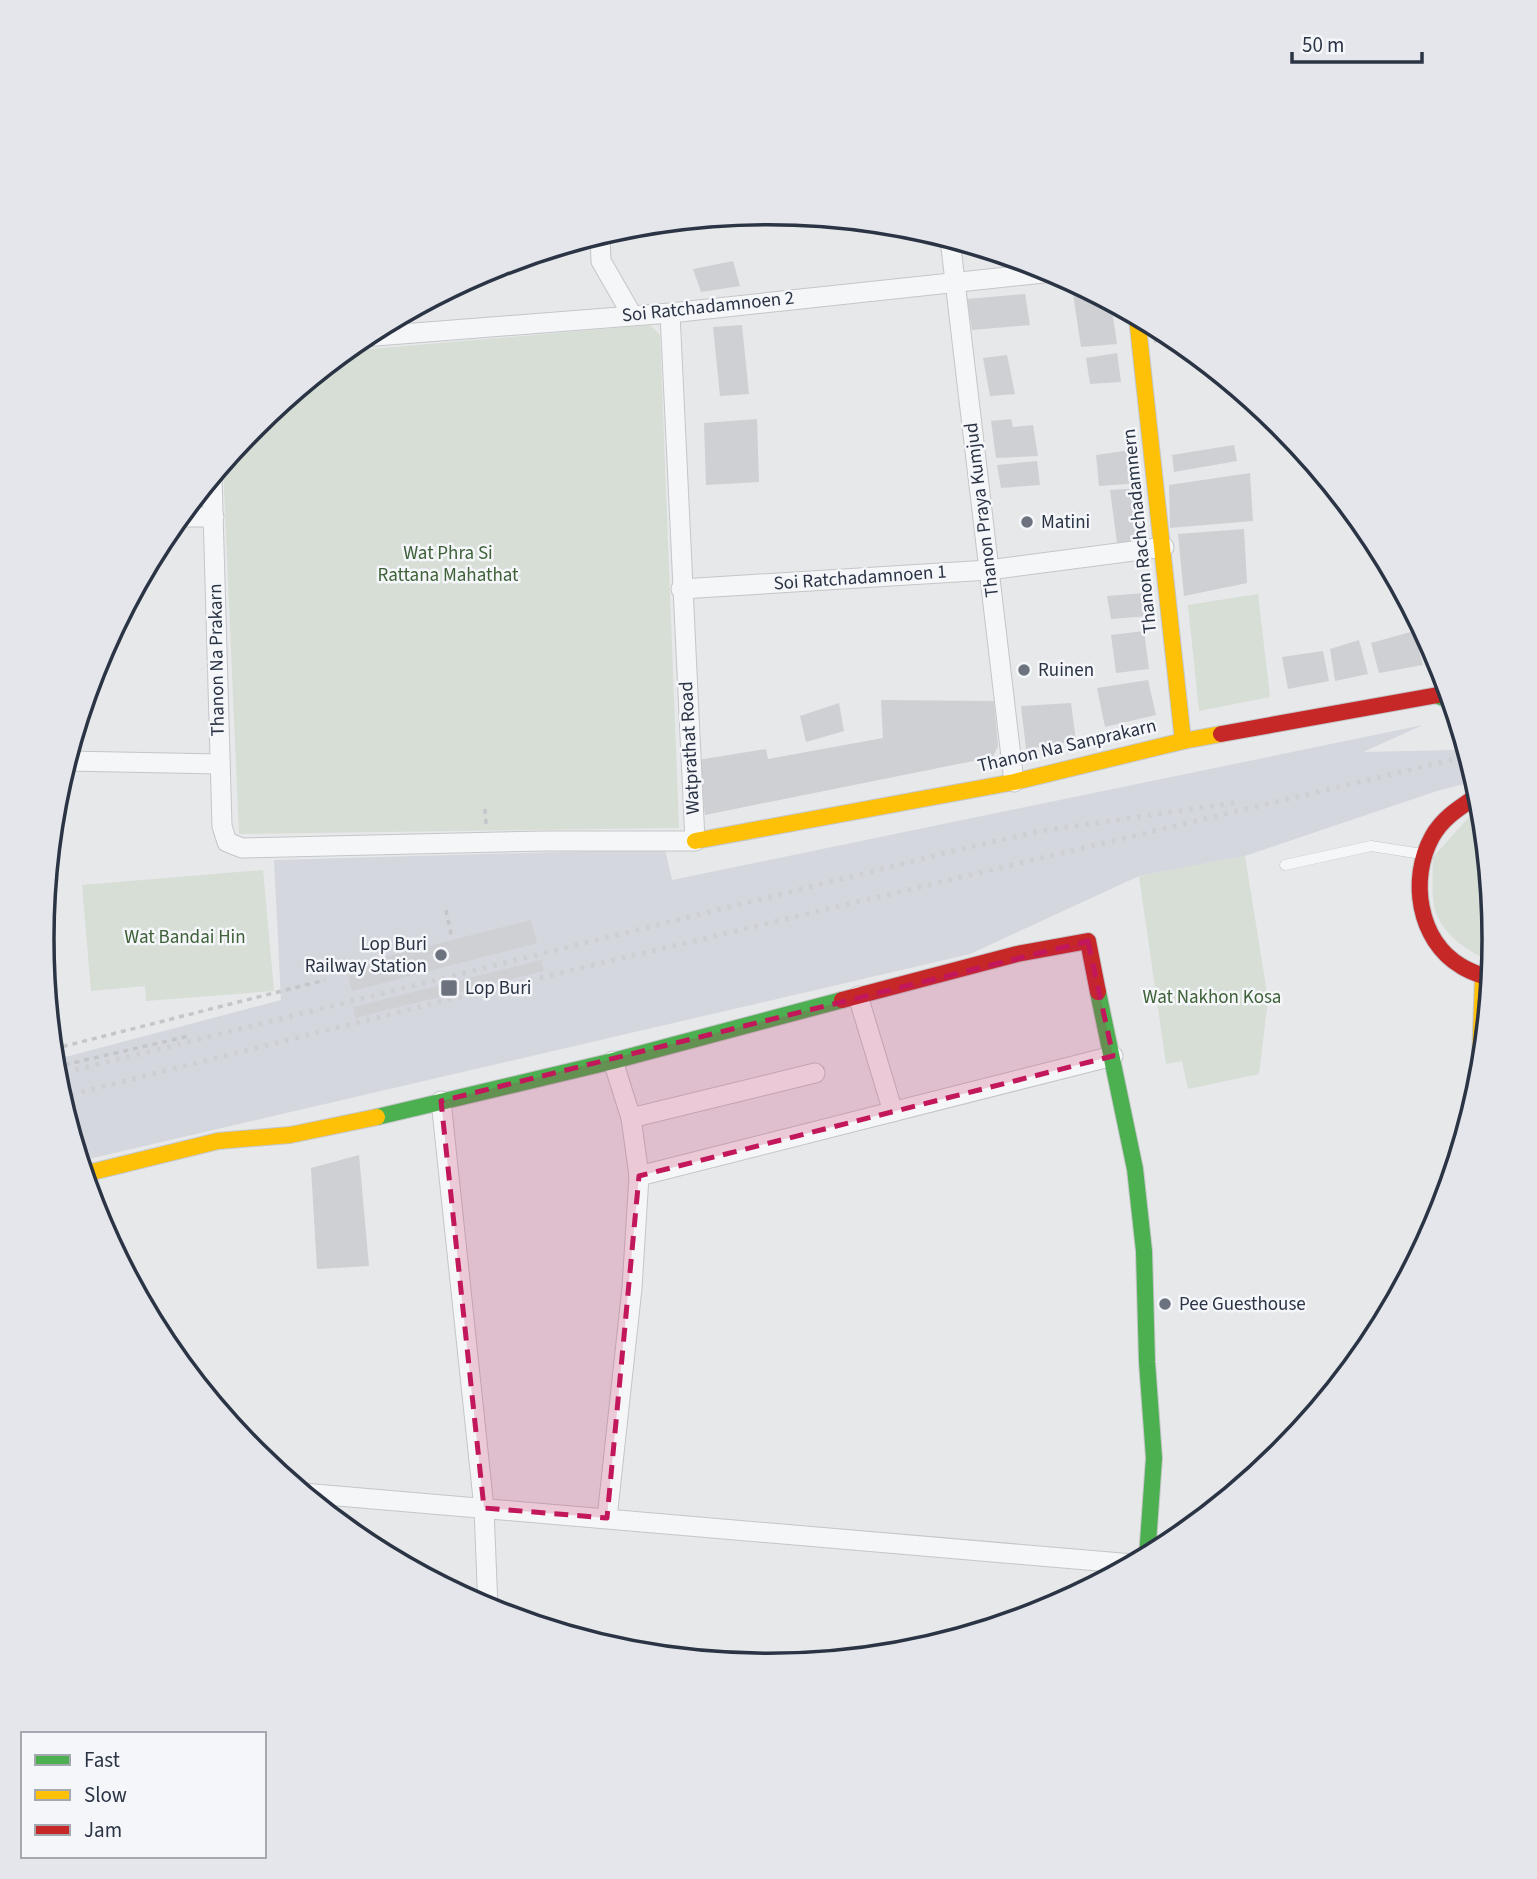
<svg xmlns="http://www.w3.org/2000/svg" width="1537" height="1879" font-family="'Source Sans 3',sans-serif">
<rect width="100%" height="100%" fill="#e6e8ea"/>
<!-- built -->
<polygon fill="#d4d7dd" points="1423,725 1363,752 1454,750 1465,747 1476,781 1437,791 1245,856 1139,876 970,954 80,1161 56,1081 54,1060 281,1000 274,860 665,849 672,880"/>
<!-- green -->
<g fill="#d6ded6">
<polygon points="650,325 660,335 679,828 239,834 223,465 255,426 346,351"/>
<polygon points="1258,594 1270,697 1199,711 1188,605"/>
<path d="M1482,803L1495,940L1493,962C1469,952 1446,938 1436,913C1431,900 1433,872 1433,857Z"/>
<polygon points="1245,856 1268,999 1259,1074 1188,1089 1182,1061 1166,1064 1139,876"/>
<polygon points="263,870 274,991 146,1001 145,986 91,991 82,885"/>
</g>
<!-- building -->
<g fill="#ced0d3">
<polygon points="733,261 740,286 701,292 693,269"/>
<polygon points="1079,286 1111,303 1117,344 1081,347 1072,287"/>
<polygon points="1025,294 1030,325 972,330 967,299"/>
<polygon points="742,325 749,394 720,396 713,327"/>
<polygon points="1153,325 1172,336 1177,339 1154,343"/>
<polygon points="1117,353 1121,382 1090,384 1086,358"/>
<polygon points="1007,355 1015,394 990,396 983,358"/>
<polygon points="757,419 759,482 706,485 704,423"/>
<polygon points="1011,419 1013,427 1033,425 1038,456 996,458 991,421"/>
<polygon points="1234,445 1237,461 1174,472 1172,455"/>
<polygon points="1138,449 1141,483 1099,486 1096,455"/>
<polygon points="1037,461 1040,485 1001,488 997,465"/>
<polygon points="1250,473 1253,521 1170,528 1169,485"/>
<polygon points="1141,488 1146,542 1117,543 1110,490"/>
<polygon points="1244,529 1247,583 1184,596 1178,534"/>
<polygon points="1146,593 1149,616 1111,619 1107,596"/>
<polygon points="1144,631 1149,669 1116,673 1111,635"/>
<polygon points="1414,631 1423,665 1379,673 1371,643"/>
<polygon points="1359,640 1368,674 1335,681 1330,649"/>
<polygon points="1323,651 1329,681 1288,689 1282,657"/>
<polygon points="1148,680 1156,715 1105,727 1097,688"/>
<polygon points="881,700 994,701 998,746 993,757 705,815 698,760 766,749 768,759 883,738"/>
<polygon points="839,703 844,731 806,742 800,716"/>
<polygon points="1071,703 1076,741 1026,749 1021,706"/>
<polygon points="531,920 537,943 352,991 346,967"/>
<polygon points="541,960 544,971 355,1018 353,1007"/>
<polygon points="359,1155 369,1266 317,1269 311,1168"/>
</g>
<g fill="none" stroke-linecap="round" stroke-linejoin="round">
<!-- lane casing -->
<g stroke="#c4c6c8" stroke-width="11">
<polyline id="lane" points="1285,865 1371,846 1422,854"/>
</g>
<!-- street casing -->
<g stroke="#c4c6c8" stroke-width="21">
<g id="street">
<polyline points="600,235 601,261 632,315"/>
<polyline points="950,239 1014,782"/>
<polyline points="363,337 670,313 1053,272"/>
<polyline points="212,477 222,826 227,842 242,848 545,841 695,841 670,313"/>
<polyline points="180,517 214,517"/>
<polyline points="681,589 989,570 1164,547"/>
<polyline points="67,761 220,764"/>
<polyline points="858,996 893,1112"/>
<polyline points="441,1101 484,1508 488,1609"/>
<polyline points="631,1118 815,1073"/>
<polyline points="639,1176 1113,1056"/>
<polyline points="303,1493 1133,1564"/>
<polyline points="607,1518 632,1288 639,1176 631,1118 613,1061"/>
</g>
</g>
<!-- fast casing -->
<g stroke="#c4c6c8" stroke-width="18">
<g id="fast">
<polyline points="1438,696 1452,701"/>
<polyline points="1098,992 1135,1169 1144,1251 1147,1362 1154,1458 1147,1557"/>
<polyline points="377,1117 613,1061 842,1000"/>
</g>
</g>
<!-- slow casing -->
<g stroke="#c4c6c8" stroke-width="18">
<g id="slow">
<polyline points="1137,317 1183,741"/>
<polyline points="695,841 1014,782 1183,741 1221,734"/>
<polyline points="1479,1089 1483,977"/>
<polyline points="84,1174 218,1141 290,1135 377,1117"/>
</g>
</g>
<!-- jam casing -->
<g stroke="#c4c6c8" stroke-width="18">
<g id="jam">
<polyline points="1221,734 1449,693"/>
<path d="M1480,794C1462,806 1443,817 1432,837C1409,879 1418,940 1461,966C1470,972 1481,975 1491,979"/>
<polyline points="842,1000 1017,954 1088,941 1098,992"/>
</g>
</g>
<!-- path -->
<g stroke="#c5c6ca" stroke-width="3.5" stroke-dasharray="5 5" stroke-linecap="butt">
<polyline points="485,809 486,824"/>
<polyline points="446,910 452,939"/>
<polyline points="53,1049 325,980"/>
<polyline points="55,1067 189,1036"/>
</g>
<!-- lane -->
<use href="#lane" stroke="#f5f6f7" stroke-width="10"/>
<!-- street -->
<use href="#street" stroke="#f5f6f7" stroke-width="19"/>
<!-- fast -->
<use href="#fast" stroke="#4caf50" stroke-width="16"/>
<!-- slow -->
<use href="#slow" stroke="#ffc107" stroke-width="16"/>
<!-- jam -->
<use href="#jam" stroke="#c62828" stroke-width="16"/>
<!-- rail -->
<g stroke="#cecfd2" stroke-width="5" stroke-dasharray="3.5 7" stroke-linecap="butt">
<polyline points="55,1075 970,847 1041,831 1240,802"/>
<polyline points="61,1097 447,1000 1468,756"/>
</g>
</g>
<!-- marked area -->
<path fill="#c2185b" fill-opacity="0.2" stroke="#c2185b" stroke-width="5" stroke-dasharray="14 9" stroke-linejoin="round" d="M1088,941L1113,1056L639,1176L607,1518L484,1508L441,1101Z"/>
<!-- markers -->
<g fill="#6c737f" stroke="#f4f6f9" stroke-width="2.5">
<circle cx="1027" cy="522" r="7"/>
<circle cx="1024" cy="670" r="7"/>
<circle cx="441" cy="955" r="7"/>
<rect x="440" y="979" width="18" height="18" rx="3.5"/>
<circle cx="1165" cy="1304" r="7"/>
</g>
<g text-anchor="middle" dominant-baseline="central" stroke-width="5" stroke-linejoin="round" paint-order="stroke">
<!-- street labels -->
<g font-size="19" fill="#2b3445" stroke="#f4f6f9">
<text transform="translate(708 307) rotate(-6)">Soi Ratchadamnoen 2</text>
<text transform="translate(982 510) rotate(-97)">Thanon Praya Kumjud</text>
<text transform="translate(1140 531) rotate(-96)">Thanon Rachchadamnern</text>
<text transform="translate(860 578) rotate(-4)">Soi Ratchadamnoen 1</text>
<text transform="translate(217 660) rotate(-91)">Thanon Na Prakarn</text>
<text transform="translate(1067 746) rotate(-13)">Thanon Na Sanprakarn</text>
<text transform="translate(690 748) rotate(-93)">Watprathat Road</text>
</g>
<!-- poi labels -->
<g font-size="19" fill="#2b3445" stroke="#f4f6f9" text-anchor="start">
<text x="1041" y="522">Matini</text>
<text x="1038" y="670">Ruinen</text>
<text x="427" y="944" text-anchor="end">Lop Buri<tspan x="427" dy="22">Railway Station</tspan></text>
<text x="465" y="988">Lop Buri</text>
<text x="1179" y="1304">Pee Guesthouse</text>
</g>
<!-- park labels -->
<g font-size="19" fill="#3f6138" stroke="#f4f6f9">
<text x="448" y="553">Wat Phra Si<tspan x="448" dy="22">Rattana Mahathat</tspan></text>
<text x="185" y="937">Wat Bandai Hin</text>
<text x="1212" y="997">Wat Nakhon Kosa</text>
</g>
</g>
<!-- crop -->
<path d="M0 0H1537V1879H0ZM54 939a714 714 0 1 1 1428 0a714 714 0 1 1-1428 0Z" fill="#e4e6eb" fill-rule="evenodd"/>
<path fill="none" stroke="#2b3445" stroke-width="3.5" d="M54 939a714 714 0 1 1 1428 0a714 714 0 1 1-1428 0Z"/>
<!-- legend -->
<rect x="21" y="1732" width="245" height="126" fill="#f4f6f9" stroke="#a4a8b1" stroke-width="2"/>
<rect x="35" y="1755" width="35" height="10" fill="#4caf50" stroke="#a4a8b1" stroke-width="2"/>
<text x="84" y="1767" font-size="21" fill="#2b3445">Fast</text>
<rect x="35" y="1790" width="35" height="10" fill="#ffc107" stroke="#a4a8b1" stroke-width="2"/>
<text x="84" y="1802" font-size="21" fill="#2b3445">Slow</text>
<rect x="35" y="1825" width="35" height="10" fill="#c62828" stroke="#a4a8b1" stroke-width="2"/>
<text x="84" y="1837" font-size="21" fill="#2b3445">Jam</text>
<!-- scale -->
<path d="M1292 52v10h130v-10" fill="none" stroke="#2b3445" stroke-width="3.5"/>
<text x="1302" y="52" font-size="21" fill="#2b3445" stroke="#f4f6f9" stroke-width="5" paint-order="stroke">50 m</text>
</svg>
